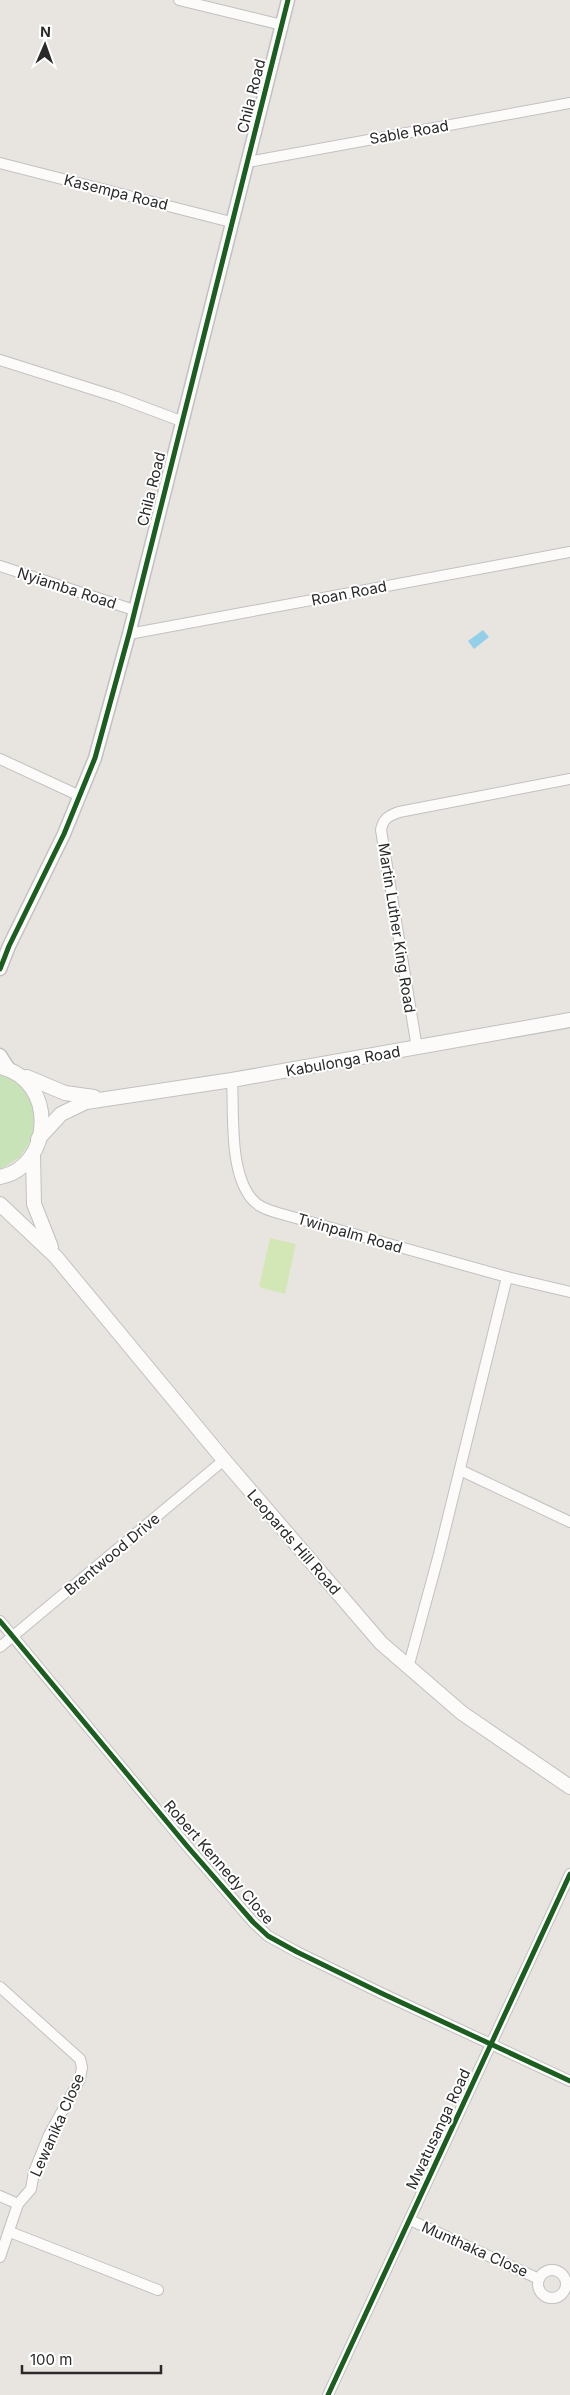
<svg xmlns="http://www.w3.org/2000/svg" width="570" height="2395" font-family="Inter,sans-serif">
<rect width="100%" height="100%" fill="#e8e5e0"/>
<!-- grass -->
<polygon fill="#c9e3b9" points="0,1072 19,1082 35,1104 36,1132 20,1157 0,1170"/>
<!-- pitch -->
<polygon fill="#d3e7b6" points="270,1238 296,1244 285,1294 259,1287"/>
<!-- water -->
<polygon fill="#94cfe9" points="483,630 489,637 474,649 468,641"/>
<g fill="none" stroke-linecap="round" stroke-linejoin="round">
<!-- minor casing -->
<g stroke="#c2c1c1" stroke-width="12">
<g id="minor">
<polyline points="179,0 282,25"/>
<polyline points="248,162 570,103"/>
<polyline points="0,163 231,222"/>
<polyline points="0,360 117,397 181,421"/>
<polyline points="0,566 134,610"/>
<polyline points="129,634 570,552"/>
<polyline points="0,759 80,796"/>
<path d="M417,1048L381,830C383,819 388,816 399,812L570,779"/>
<path d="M232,1080C234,1114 229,1170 251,1198C258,1207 268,1210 278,1213L507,1277L570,1292"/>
<polyline points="460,1470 570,1522"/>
<polyline points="0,1621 187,1846 253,1922 268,1936 297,1952 381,1993 570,2081"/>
<polyline points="0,1647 224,1460"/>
<polyline points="408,1668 439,1554 507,1277"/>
<polyline points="0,1987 80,2059 82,2067 80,2079 49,2135 34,2172 31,2189 18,2204 0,2257"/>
<polyline points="0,2196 18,2204"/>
<polyline points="410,2220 539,2279"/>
<polyline points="10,2232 158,2290"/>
<circle cx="552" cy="2284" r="14"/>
<polyline points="328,2395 570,1874"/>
</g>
</g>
<!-- tertiary casing -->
<g stroke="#c2c1c1" stroke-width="15">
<g id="tertiary">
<polyline points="0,969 9,946 64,834 95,758 129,634 288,0"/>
<polyline points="0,1055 9,1069"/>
</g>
</g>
<!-- secondary casing -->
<g stroke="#c2c1c1" stroke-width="16">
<g id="secondary">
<path d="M0,1067C58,1080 53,1167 0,1177"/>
<polyline points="27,1077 65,1093 94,1097"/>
<polyline points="38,1139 61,1114 86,1102 232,1080 570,1020"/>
<polyline points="33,1155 34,1204 51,1247"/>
<polyline points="0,1204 56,1257 224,1460 381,1643 462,1713 570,1787"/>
</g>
</g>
<!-- minor -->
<use href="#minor" stroke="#fcfbfa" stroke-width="10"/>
<!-- tertiary -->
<use href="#tertiary" stroke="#fcfbfa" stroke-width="12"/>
<!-- secondary -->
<use href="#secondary" stroke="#fcfbfa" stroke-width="14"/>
<!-- cycleway casing -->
<g stroke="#fff" stroke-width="8">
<g id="cycleway">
<polyline points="0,969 9,946 64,834 95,758 129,634 288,0"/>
<polyline points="0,1621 187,1846 253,1922 268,1936 297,1952 381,1993 570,2081"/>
<polyline points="328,2395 570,1874"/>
</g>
</g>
<!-- cycleway -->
<use href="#cycleway" stroke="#1b5e20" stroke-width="5"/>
</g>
<g text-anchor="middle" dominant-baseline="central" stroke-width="4" stroke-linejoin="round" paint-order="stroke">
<!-- street labels -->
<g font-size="15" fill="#2a2a2a" stroke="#fff">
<text transform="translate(251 96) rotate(-76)">Chila Road</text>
<text transform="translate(409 132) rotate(-10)">Sable Road</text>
<text transform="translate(116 192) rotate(14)">Kasempa Road</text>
<text transform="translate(151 489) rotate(-76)">Chila Road</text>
<text transform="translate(67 588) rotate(18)">Nyiamba Road</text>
<text transform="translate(349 593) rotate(-11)">Roan Road</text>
<text transform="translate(397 928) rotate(81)">Martin Luther King Road</text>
<text transform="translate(343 1061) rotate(-10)">Kabulonga Road</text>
<text transform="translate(350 1233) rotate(16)">Twinpalm Road</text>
<text transform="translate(294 1542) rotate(49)">Leopards Hill Road</text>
<text transform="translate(112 1554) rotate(-40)">Brentwood Drive</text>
<text transform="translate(219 1862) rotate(49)">Robert Kennedy Close</text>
<text transform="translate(57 2125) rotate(-66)">Lewanika Close</text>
<text transform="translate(438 2129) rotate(-65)">Mwatusanga Road</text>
<text transform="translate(475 2249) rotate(24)">Munthaka Close</text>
</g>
</g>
<!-- north arrow -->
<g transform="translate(45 45) rotate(2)" stroke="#ffffff" stroke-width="4" paint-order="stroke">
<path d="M0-4L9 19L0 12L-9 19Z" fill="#2a2a2a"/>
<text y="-8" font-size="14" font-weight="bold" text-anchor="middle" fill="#2a2a2a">N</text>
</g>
<!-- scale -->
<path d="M22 2365v8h139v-8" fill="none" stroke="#2a2a2a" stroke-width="2.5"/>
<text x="30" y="2365" font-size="15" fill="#2a2a2a" stroke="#ffffff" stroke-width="4" paint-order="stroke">100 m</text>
</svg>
